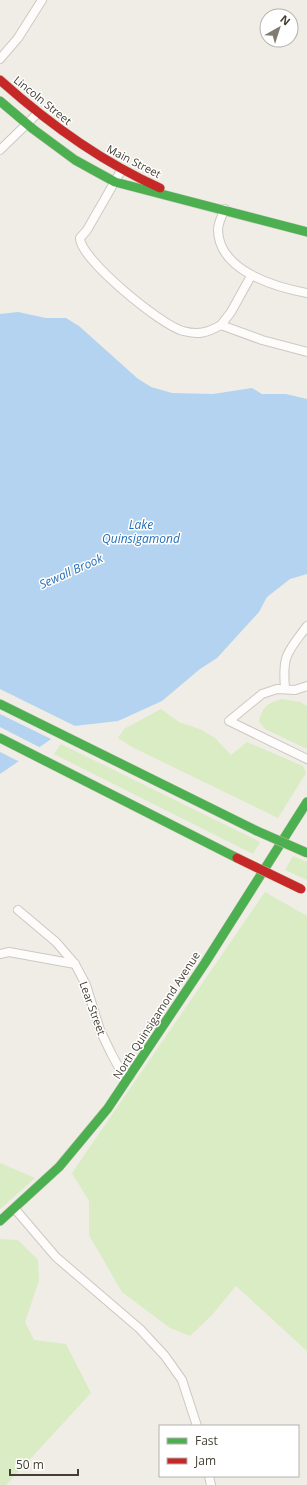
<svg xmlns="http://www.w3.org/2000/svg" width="307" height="1485" font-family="'Open Sans',sans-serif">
<rect width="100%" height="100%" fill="#efede6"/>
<!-- green -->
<g fill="#d9ecc3">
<path d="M282,699L300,702L307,706V749L265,729L259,721C262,707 268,703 282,699Z"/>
<polygon points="161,709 179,722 202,730 215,738 231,755 247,742 303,766 306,773 278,818 132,747 118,738 124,729"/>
<polygon points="61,744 260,842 253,854 54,754"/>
<polygon points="293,856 307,862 307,880 285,870"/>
<polygon points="265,892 307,916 307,1351 236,1286 212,1315 190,1336 170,1328 122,1292 89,1235 89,1201 72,1173"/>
<polygon points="0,1163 35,1178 0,1209"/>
<polygon points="0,1239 18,1240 38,1260 39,1280 25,1322 34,1340 66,1344 91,1393 6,1485 0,1485"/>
</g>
<!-- water -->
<polygon fill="#b3d3f0" points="18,312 46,318 66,318 79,326 137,378 151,387 172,393 213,394 252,388 262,394 286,394 307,399 307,574 290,579 267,597 259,612 217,658 200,669 162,701 118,721 74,726 60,733 0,774 0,314"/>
<!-- pier -->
<g fill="#efede6">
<polygon points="0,689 77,727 53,740 0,714"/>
<polygon points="0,727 41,748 20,762 0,752"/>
</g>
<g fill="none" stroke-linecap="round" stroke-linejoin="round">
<!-- street casing -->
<g stroke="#cbc9c2" stroke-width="10">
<g id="street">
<polyline points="0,59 18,38 42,0"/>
<polyline points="0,150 38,113"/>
<path d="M122,169L87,230L80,238C80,259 162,326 183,331C198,335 207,333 221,325L262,340L307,352"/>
<path d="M225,209C222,215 218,224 218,230C219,271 275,287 307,293"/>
<polyline points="221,325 231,312 251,276"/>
<polyline points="307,686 295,690 277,689 262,694 229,721 307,759"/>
<path d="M285,688C282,654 288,652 307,626"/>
<polyline points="18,910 56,942 75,964 86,985 100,1030 111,1053 118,1066 130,1076"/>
<polyline points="0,954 9,952 75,964"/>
<polyline points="15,1209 56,1257 140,1329 165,1356 182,1380 197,1426"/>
<polyline points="209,1476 211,1485"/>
</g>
</g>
<!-- fast casing -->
<g stroke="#cfcbbc" stroke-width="10">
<g id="fast">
<polyline points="0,101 33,129 75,160 115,182 307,232"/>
<polyline points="0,704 257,831"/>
<polyline points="0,738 237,858"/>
<polyline points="0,1221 59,1167 108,1108 205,963 307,802"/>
</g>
</g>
<!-- jam casing -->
<g stroke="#cfcbbc" stroke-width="10">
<path id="jam" d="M0,80C49,124 100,161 160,188"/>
</g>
<!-- street -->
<use href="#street" stroke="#fdfcfb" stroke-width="8"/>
<!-- fast -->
<use href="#fast" stroke="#4caf50" stroke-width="9"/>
<!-- jam -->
<use href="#jam" stroke="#c62828" stroke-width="9"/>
<!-- fast-bridge casing -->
<g stroke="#c8bd9f" stroke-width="10" stroke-linecap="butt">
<polyline id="fast-bridge" points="257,831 307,853"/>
</g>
<!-- jam-bridge casing -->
<g stroke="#c8bd9f" stroke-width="10" stroke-linecap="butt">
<polyline id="jam-bridge" points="237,858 301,889"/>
</g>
<!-- fast-bridge -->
<use href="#fast-bridge" stroke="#4caf50" stroke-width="9"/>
<!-- jam-bridge -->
<use href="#jam-bridge" stroke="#c62828" stroke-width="9"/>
</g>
<g text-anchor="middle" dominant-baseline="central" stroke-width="3" stroke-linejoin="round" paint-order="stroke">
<!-- street labels -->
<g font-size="11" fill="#443f32" stroke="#fff">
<text transform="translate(43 100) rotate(39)">Lincoln Street</text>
<text transform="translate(134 161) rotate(27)">Main Street</text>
<text transform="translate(93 1008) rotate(70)">Lear Street</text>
<text transform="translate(156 1015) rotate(-57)">North Quinsigamond Avenue</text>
</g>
<!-- water labels -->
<g font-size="12" font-style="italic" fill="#256eb7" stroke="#fff">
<text x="141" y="524">Lake<tspan x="141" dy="14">Quinsigamond</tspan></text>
<text transform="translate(71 571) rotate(-24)">Sewall Brook</text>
</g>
</g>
<!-- legend -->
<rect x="159" y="1425" width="140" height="52" fill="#ffffff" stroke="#b4b2ad"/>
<rect x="167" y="1438" width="20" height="6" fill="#4caf50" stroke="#b4b2ad"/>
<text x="195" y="1445" font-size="12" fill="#443f32">Fast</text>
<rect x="167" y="1458" width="20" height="6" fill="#c62828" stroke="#b4b2ad"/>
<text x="195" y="1465" font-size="12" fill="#443f32">Jam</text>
<!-- north arrow -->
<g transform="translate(279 28) rotate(39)"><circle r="19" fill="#ffffff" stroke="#b4b2ad"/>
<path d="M0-3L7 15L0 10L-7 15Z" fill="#807c71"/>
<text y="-6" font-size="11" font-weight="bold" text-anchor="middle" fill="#443f32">N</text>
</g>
<!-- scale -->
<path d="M10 1469v6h68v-6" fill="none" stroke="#443f32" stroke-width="2"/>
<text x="16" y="1469" font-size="12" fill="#443f32" stroke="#ffffff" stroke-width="3" paint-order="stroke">50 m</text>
</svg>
